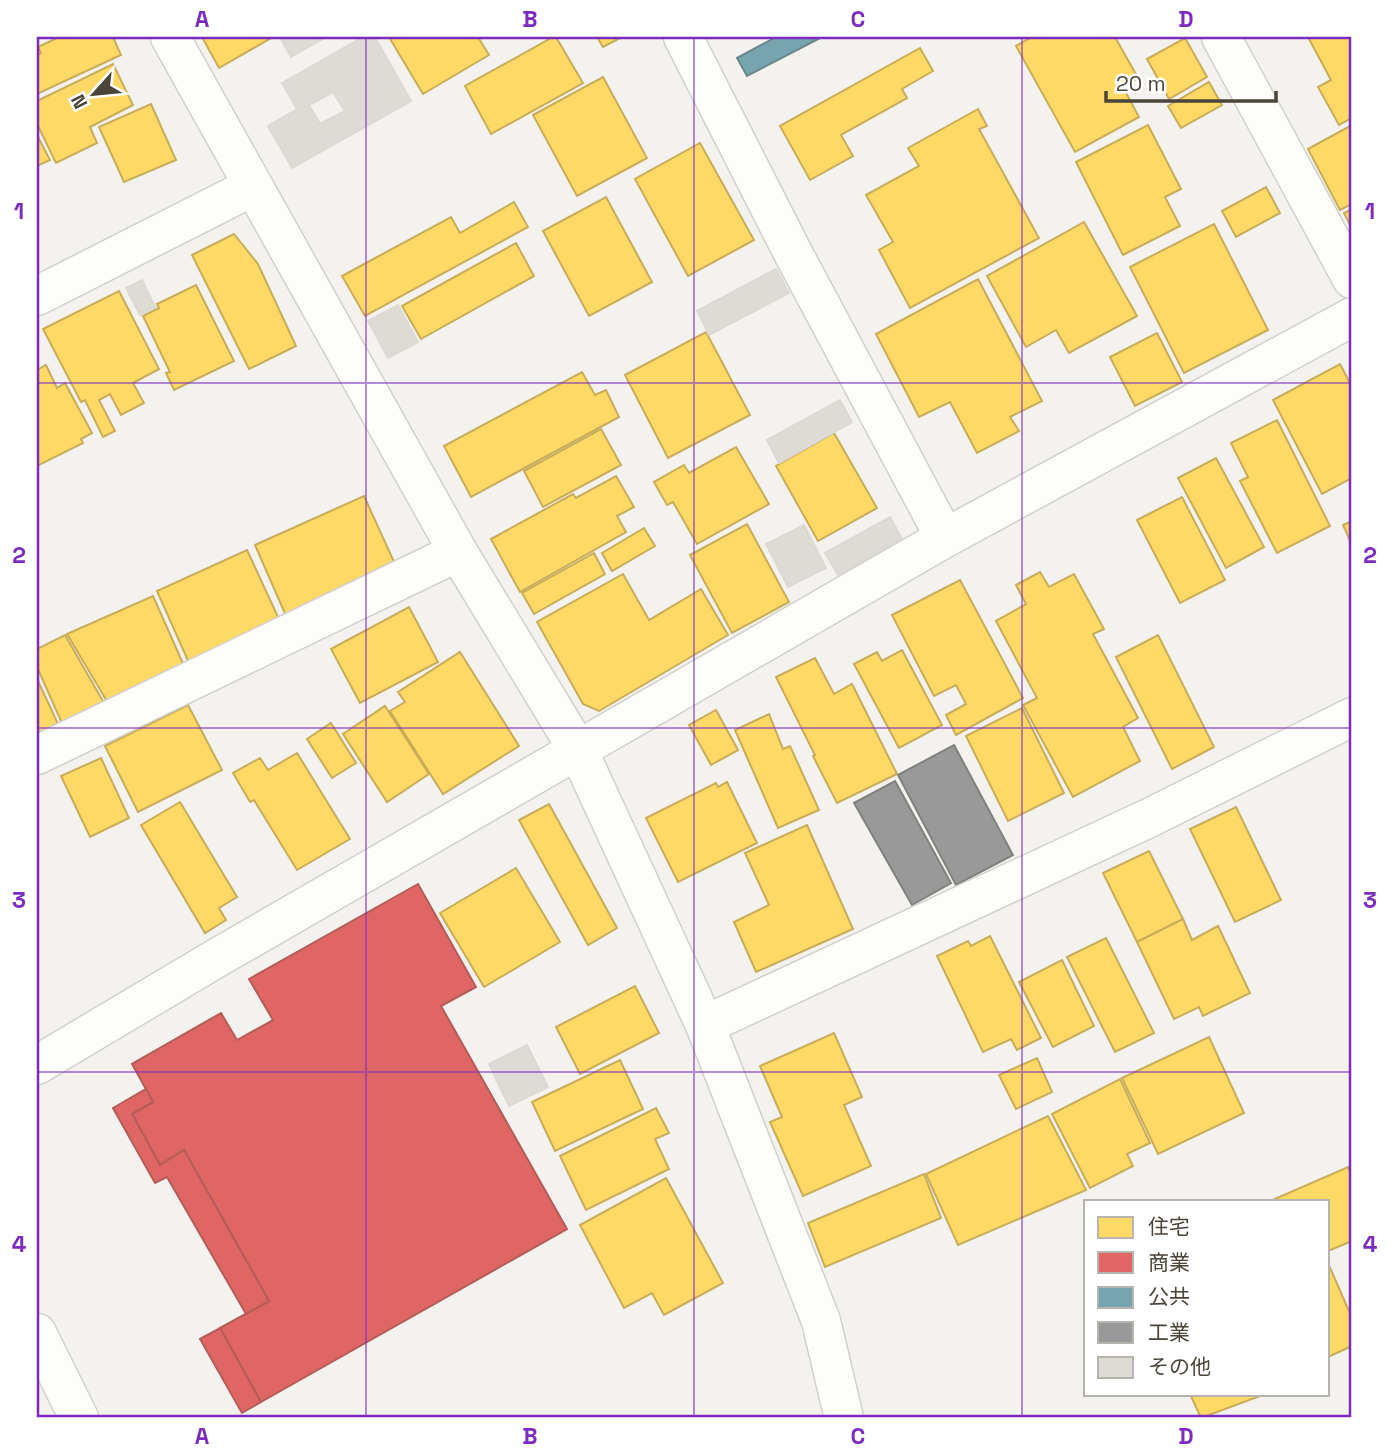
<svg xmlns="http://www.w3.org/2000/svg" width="1389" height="1455" font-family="'Space Grotesk','Noto Sans JP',sans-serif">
<rect width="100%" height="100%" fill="#f4f2ee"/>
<!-- homes -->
<g fill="#ffd966" stroke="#c9ac58" stroke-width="2">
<polygon points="59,37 113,37 121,55 37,94 37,55 41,53 38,47"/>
<polygon points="202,37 273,37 219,68"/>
<polygon points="389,37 478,37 489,55 423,94"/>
<polygon points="553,37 556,37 583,83 491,134 465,86"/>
<polygon points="597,37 622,37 603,47"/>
<polygon points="1032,37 1115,37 1138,78 1123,87 1139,117 1075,152 1016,46"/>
<polygon points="1308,37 1352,37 1352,118 1339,125 1318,87 1331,80"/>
<polygon points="1185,38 1207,77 1169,99 1147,59"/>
<polygon points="920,48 933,71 902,89 907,98 841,135 853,156 810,180 780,126"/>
<polygon points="113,64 133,105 90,127 97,143 56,163 37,124 37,101"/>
<polygon points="603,77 647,158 577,196 533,115"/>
<polygon points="1209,82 1222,105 1181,128 1168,106"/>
<polygon points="151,104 176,160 124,182 99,127"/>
<polygon points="978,109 987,126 979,129 1039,238 910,308 879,250 893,242 866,195 919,166 908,148"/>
<polygon points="1148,125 1181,189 1165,197 1180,226 1123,255 1076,162"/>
<polygon points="1352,125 1352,204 1340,210 1308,149"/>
<polygon points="37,135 50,160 37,166"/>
<polygon points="700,143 754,240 688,276 635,179"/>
<polygon points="1266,187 1280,213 1236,237 1222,211"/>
<polygon points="606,197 652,282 589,316 543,231"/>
<polygon points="514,202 528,227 365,316 342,276 451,217 460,233"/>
<polygon points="1352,209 1352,229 1344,213"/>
<polygon points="1084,222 1137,316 1069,353 1056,330 1026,347 987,276"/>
<polygon points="1214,224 1268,330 1184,373 1130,267"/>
<polygon points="234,234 258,264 296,346 249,369 192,255"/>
<polygon points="516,243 534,276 421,339 402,306"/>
<polygon points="978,279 1042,401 1010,417 1019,431 977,453 950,402 919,417 876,334"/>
<polygon points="196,285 234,361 174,390 166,373 170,372 143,316 159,308 157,304"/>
<polygon points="119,291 159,369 133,383 144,403 121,415 110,394 99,400 115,431 103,437 85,400 81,402 43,329"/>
<polygon points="706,332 750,415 668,458 625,375"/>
<polygon points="1157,333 1182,382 1135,406 1110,357"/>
<polygon points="1340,364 1352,387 1352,478 1322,494 1273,400"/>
<polygon points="46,365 57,388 65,383 92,433 81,439 83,443 37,466 37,370"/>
<polygon points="582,372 595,395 606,390 619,417 471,497 444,446"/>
<polygon points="1277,420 1330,526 1277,553 1240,481 1248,477 1231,443"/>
<polygon points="601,429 621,465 543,507 524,471"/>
<polygon points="834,433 877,508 818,541 776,466"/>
<polygon points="736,447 769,504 697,544 673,502 667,505 654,482 684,465 689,473"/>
<polygon points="1216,458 1264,547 1226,568 1178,478"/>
<polygon points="616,476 634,507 617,516 626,532 520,592 491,539 573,494 576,498"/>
<polygon points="364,496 400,575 290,625 255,545"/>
<polygon points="1182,497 1225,580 1180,603 1137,520"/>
<polygon points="1352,521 1352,545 1343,525"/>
<polygon points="747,524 789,602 732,633 690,555"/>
<polygon points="644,528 655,546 612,571 602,553"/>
<polygon points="247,550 284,630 189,663 157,591"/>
<polygon points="594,553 605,574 534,614 522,593"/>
<polygon points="1040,572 1049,587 1074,574 1104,629 1093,634 1138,718 1123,727 1140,761 1073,797 1023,705 1037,698 996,621 1026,604 1016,585"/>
<polygon points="623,574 649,620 701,589 728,635 599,711 583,704 537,622"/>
<polygon points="960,580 1023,698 956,735 946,715 966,704 956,685 934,696 892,615"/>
<polygon points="153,596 185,668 108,703 67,634"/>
<polygon points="409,607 438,662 360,703 331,649"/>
<polygon points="65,635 108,710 65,730 37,667 37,649"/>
<polygon points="1158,635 1214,747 1172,769 1116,657"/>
<polygon points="902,650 942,725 899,748 854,664 877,652 882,661"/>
<polygon points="460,652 519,746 443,794 390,711 405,702 398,692"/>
<polygon points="815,658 834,694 852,684 897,774 837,803 813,756 815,755 776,677"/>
<polygon points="37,679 59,726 37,737"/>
<polygon points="188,705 222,770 138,812 105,746"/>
<polygon points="385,706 429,774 387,802 343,734"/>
<polygon points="1022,708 1064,793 1008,821 966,736"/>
<polygon points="716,710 738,750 711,765 689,725"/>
<polygon points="769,714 783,749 790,746 819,810 778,828 735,730"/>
<polygon points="331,723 356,763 332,778 307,739"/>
<polygon points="297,753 350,839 297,870 254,800 250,802 233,773 260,758 268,770"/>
<polygon points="101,758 129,818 90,837 61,776"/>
<polygon points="727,782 757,843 678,882 646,818 716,783 718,787"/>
<polygon points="180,802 237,897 219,908 226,920 205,933 141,825"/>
<polygon points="549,804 617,928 588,945 519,820"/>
<polygon points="1236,807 1281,900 1235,922 1190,829"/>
<polygon points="807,825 853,929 756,972 734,922 769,905 745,853"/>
<polygon points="1149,851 1183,919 1137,942 1103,873"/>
<polygon points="516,868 560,942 484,987 440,913"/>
<polygon points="1183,919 1192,940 1218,926 1250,993 1203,1016 1199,1007 1174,1019 1137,942"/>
<polygon points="990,936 1041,1038 1017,1050 1011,1039 983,1052 937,956 968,941 971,946"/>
<polygon points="1106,938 1154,1033 1115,1052 1067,957"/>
<polygon points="1062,960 1094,1026 1053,1047 1019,982"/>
<polygon points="635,986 659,1033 580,1074 556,1027"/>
<polygon points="834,1033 862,1097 844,1105 871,1166 803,1196 770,1122 782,1117 760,1066"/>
<polygon points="1209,1037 1244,1113 1158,1154 1122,1078"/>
<polygon points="1037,1058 1052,1092 1016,1109 999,1075"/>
<polygon points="620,1060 643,1109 555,1151 532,1102"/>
<polygon points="1120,1079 1150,1143 1127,1154 1133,1166 1090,1188 1052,1114"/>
<polygon points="656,1108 669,1133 655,1139 669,1169 586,1210 560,1156"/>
<polygon points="1048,1116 1086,1190 958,1245 926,1174"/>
<polygon points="1348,1167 1352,1177 1352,1241 1328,1251 1328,1201 1270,1201"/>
<polygon points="924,1174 941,1218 825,1267 808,1223"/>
<polygon points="666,1178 723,1283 664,1315 652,1293 624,1308 580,1225"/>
<polygon points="1328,1263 1352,1318 1352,1346 1328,1357"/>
<polygon points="1190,1394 1259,1394 1260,1396 1201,1418"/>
</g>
<!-- shops -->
<g fill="#e06666" stroke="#b35c58" stroke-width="2">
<polygon points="418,884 476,987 441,1006 567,1229 261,1402 220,1328 269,1301 184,1150 160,1165 132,1114 153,1102 132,1064 221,1013 237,1040 273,1020 249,979"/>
<polygon points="146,1089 153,1102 132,1114 160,1165 184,1150 269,1301 246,1314 167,1177 155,1183 113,1108"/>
<polygon points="220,1328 261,1402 242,1413 200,1339"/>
</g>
<!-- public -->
<polygon fill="#76a5af" stroke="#69888c" stroke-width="2" points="776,37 822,37 747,76 737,58"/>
<!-- industry -->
<g fill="#999" stroke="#82807c" stroke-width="2">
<polygon points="954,745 1013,855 956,885 898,775"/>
<polygon points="895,781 951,883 912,905 854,803"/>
</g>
<!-- building -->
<g fill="#dedbd6" stroke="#dcd9d4" stroke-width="2" fill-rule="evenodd">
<polygon points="280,37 326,37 291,57"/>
<path d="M363,37H375L411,101L292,168L268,126L297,109L282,83ZM333,92L345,111L320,124L309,105Z"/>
<polygon points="776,269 789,293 709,335 697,311"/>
<polygon points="142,280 155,307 140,315 126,288"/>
<polygon points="398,305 418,342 388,358 368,321"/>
<polygon points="840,400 852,422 779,463 767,440"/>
<polygon points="890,517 902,539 838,575 825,553"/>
<polygon points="804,525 826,568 788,587 766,544"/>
<polygon points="527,1045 548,1087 509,1106 489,1064"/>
</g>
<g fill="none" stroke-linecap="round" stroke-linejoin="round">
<!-- minor casing -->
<g stroke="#d2d0cb" stroke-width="41">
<g id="minor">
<polyline points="170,37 458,552 578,750 705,1025 821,1321 844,1418"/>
<polyline points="683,37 793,253 945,538"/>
<polyline points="1221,37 1352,279"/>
<polyline points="37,296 252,187"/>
<polyline points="37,755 458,552"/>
<polyline points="705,1025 1149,818 1352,717"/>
<polyline points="37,1065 215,959 945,538 1352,317"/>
<polyline points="37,1333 79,1418"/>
</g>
</g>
<!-- minor -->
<use href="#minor" stroke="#fdfdfc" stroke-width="38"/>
</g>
<!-- grid -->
<path fill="none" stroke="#7b2cbf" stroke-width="2" stroke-opacity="0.55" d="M366,37V1418M694,37V1418M1022,37V1418M37,383H1352M37,728H1352M37,1072H1352"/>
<!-- border -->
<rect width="1389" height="1455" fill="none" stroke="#ffffff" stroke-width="77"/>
<!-- legend -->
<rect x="1084" y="1200" width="245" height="196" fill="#ffffff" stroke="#b7b4b0" stroke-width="2"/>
<rect x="1098" y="1217" width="35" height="21" fill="#ffd966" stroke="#b7b4b0" stroke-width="2"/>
<text x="1148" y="1234" font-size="21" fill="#4b4439">住宅</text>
<rect x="1098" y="1252" width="35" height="21" fill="#e06666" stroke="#b7b4b0" stroke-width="2"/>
<text x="1148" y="1270" font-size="21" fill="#4b4439">商業</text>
<rect x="1098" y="1287" width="35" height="21" fill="#76a5af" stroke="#b7b4b0" stroke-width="2"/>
<text x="1148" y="1304" font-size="21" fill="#4b4439">公共</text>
<rect x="1098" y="1322" width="35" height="21" fill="#999999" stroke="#b7b4b0" stroke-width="2"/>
<text x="1148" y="1340" font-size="21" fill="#4b4439">工業</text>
<rect x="1098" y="1357" width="35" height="21" fill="#dedbd6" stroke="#b7b4b0" stroke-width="2"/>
<text x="1148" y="1374" font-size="21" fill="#4b4439">その他</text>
<!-- north arrow -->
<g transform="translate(94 94) rotate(243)" stroke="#ffffff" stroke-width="5" paint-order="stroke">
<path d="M0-5L12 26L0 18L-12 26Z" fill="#4b4439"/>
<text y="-10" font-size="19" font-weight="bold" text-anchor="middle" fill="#4b4439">N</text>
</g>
<!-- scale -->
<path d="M1106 91v10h170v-10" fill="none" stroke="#4b4439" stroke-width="3.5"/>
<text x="1116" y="91" font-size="21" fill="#4b4439" stroke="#ffffff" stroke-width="5" paint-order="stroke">20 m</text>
<rect x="38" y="38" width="1312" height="1378" fill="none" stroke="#7b2cbf" stroke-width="2.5"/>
<g font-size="23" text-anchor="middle" font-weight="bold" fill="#7b2cbf">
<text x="202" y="27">A</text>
<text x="530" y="27">B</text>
<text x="858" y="27">C</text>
<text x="1186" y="27">D</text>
<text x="19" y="219">1</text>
<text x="1370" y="219">1</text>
<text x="19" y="563">2</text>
<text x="1370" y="563">2</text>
<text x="19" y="908">3</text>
<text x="1370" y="908">3</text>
<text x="19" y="1252">4</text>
<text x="1370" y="1252">4</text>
<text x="202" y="1444">A</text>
<text x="530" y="1444">B</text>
<text x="858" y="1444">C</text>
<text x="1186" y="1444">D</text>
</g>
</svg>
